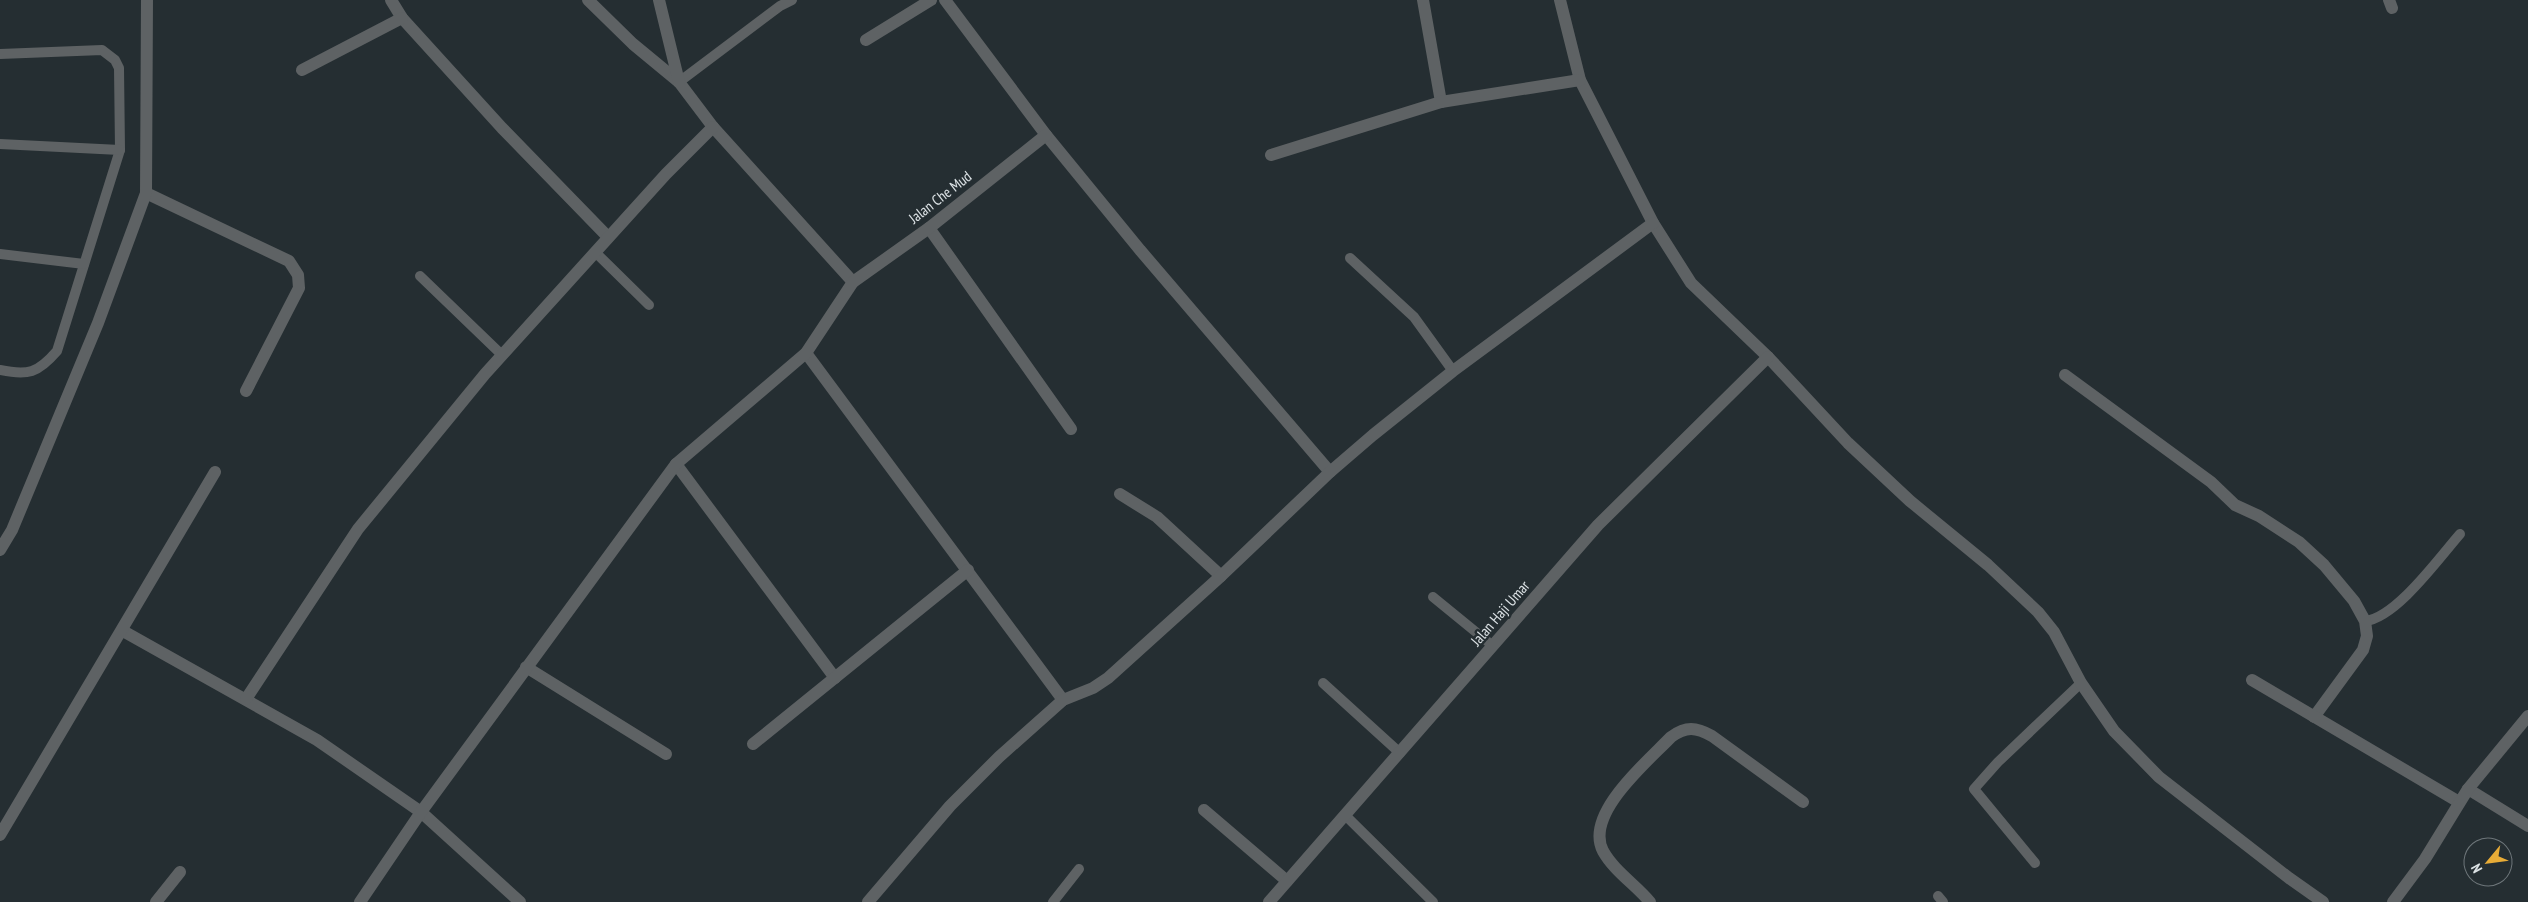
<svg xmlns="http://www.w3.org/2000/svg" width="2528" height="902" font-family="'PT Sans Narrow',sans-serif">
<rect width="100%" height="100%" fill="#252e32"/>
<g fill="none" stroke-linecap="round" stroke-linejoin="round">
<!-- lane -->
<g stroke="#5e6264" stroke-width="10">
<path d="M0,54L102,50L115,60L119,68L120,150L57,351C38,373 28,376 0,370"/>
<polyline points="679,82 780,6 792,0"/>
<polyline points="0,144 120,150"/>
<polyline points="595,252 649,305"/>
<polyline points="0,254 84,264"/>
<polyline points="1350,258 1414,317 1453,371"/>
<polyline points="420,276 502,355"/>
<polyline points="1433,597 1493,646"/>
<path d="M2365,621C2396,618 2439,558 2460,534"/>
<polyline points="1323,683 1400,753"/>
<polyline points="1346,816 1433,902"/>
<polyline points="2035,863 1974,789 1998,762 2081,683"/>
<polyline points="1938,896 1943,902"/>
<polyline points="1053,902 1079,869"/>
</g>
<!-- street -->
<g stroke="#5e6264" stroke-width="12">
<polyline points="391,0 402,18 502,128 608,237"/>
<polyline points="588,0 633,44 679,82 713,127 853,282"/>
<polyline points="659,0 679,82"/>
<polyline points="945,0 1046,135 1140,250 1330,472"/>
<polyline points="1423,0 1441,102"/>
<polyline points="1560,0 1580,80 1653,223 1691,283 1768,357 1848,443 1910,501 1988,565 2038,612 2054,632 2081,683 2114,731 2159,777 2289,878 2323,902"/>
<polyline points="2389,0 2392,8"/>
<polyline points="866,40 931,0"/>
<polyline points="302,70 402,18"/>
<polyline points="1271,155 1441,102 1580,80"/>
<polyline points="146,193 289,261 298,275 299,288 246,391"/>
<polyline points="929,228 1071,429"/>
<polyline points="806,353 1063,700"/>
<polyline points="2065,375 2211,482 2235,505 2259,516 2299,542 2324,565 2354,601 2365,621 2367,636 2363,650 2314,717"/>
<polyline points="676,464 835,678"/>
<polyline points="1120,494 1157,517 1221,576"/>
<polyline points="0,550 12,530 98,323 146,193 147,0"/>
<polyline points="123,631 317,740 421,812 520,902"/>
<polyline points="526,667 666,754"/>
<polyline points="2252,680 2459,802"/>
<polyline points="246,699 358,529 485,374 666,174 713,127"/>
<polyline points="753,744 968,570"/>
<polyline points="2468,789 2528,826"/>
<polyline points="1204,810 1287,881"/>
<polyline points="0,835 215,472"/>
<polyline points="156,902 180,872"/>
<polyline points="360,902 421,812 676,464 806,353 853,282 929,228 1046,135"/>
<polyline points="868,902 950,806 999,757 1063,700 1093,688 1108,678 1221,576 1330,472 1373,435 1453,371 1653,223"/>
<polyline points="1269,902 1598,525 1768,357"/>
<path d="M1650,902C1636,885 1614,871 1603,851C1584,814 1647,762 1671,737C1686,726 1696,727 1712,736L1803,802"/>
<polyline points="2393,902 2425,859 2468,789 2528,716"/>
</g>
</g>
<g text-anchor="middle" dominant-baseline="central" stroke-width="5" stroke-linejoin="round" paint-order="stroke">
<!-- street labels -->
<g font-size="15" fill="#dce2e5" stroke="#252e32">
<text transform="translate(940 197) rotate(-38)">Jalan Che Mud</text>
<text transform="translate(1500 613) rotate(-49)">Jalan Haji Umar</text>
</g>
</g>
<!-- north arrow -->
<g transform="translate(2488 862) rotate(241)"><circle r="24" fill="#252e32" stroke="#6e767a"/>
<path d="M0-4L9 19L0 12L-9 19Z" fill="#e8ac37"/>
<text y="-8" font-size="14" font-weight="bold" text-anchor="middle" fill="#dce2e5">N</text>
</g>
</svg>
